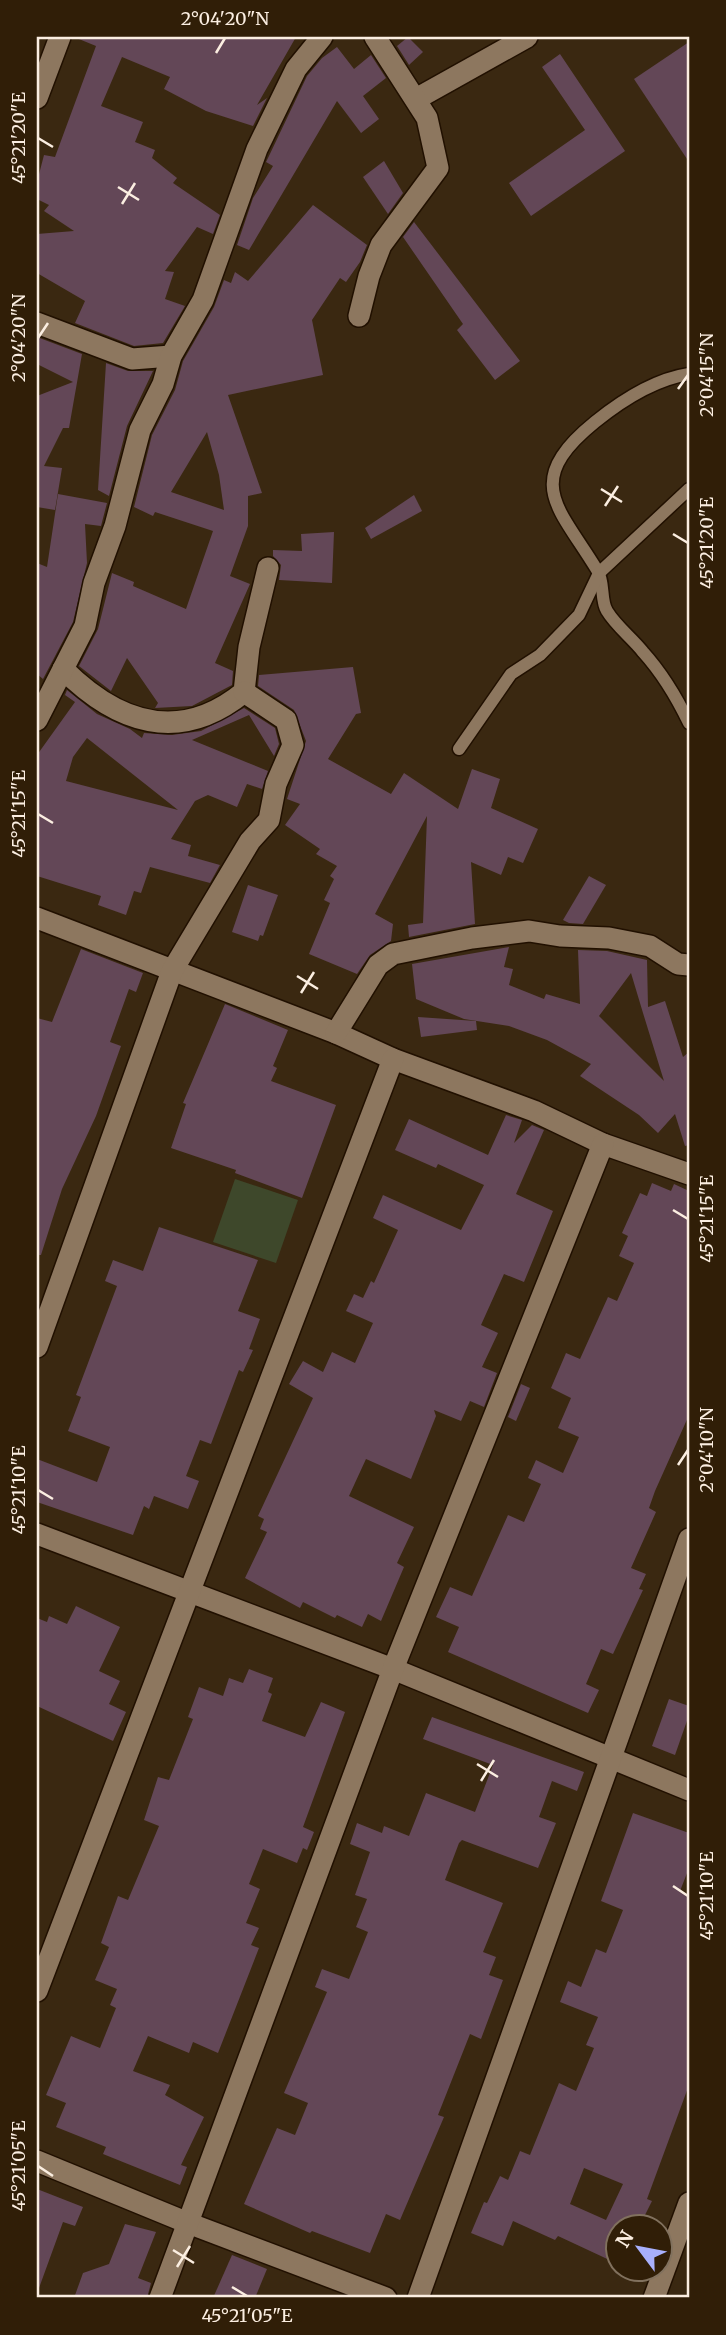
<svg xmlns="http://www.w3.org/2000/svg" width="726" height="2335" font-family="Merriweather,serif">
<rect width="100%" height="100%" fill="#3a2811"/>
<!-- green -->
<polygon fill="#3e482b" points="235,1179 298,1200 276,1263 213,1242"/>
<!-- building -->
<g fill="#634757" fill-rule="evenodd">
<polygon points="74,37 296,37 257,105 267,98 253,126 206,111 164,89 170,77 122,57 101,106 143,122 135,142 155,150 152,158 177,178 173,183 220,215 213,234 197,227 165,271 174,272 165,299 185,306 163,343 134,346 75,323 85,301 37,273 37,234 74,231 44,211 49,205 37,199 37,182 44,155 55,157 96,46"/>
<polygon points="408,37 423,52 409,65 397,46"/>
<polygon points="689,42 689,162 634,79"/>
<polygon points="337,47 354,69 371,55 386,78 363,96 379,119 361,133 337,101 249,250 237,245 253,198 273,166 266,162 268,158 307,76 322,58"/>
<polygon points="560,54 625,151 531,216 509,183 585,130 542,67"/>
<polygon points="384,161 403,193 388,214 363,177"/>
<path d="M313,205L367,245L360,262L346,282L340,278L312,320L323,375L228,395L262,493L248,496V526L230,576L250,584L215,663L233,671L232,685L192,706L155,708L158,703L127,658L111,691L79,666L98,629L112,573L134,582L133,586L186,609L213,531L155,512L153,516L134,507L152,435L175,390L183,361L214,307L224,280L231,283L235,272L248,281ZM207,432L219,475L224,510L171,492Z"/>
<polygon points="414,222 520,361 495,380 457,330 463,324 403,237"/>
<polygon points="37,337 82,354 69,428 63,428 44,466 62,468 55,510 37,507 37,396 73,382 37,364"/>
<polygon points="106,363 128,371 153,371 127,426 109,496 98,490"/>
<polygon points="58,494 107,503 101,526 85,524 87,563 73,622 43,679 37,674 37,563 47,567"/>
<polygon points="414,495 422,511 371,539 365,528"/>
<polygon points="334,532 332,583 279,580 281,565 273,556 273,550 302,551 301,534"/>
<polygon points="353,667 361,713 356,714 328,759 391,794 404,773 458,809 472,769 500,779 491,808 538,829 523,863 508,857 501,875 471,862 475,924 409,937 408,925 423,923 427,816 375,914 393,924 391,941 370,955 357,974 309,954 330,903 324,900 334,879 330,876 337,866 316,854 320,849 285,825 300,804 287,799 306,741 294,710 258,686 259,675"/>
<path d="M67,690L97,714L130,729L142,738L144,733L172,735L201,731L244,708L275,728L279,744L274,756L249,715L192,740L268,771L262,789L247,784L237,807L208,795L195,801L171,839L191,845L188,856L220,865L210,883L150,867L141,893L134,891L126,915L98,905L101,896L37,876V755L75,702L65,695ZM87,738L178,810L66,781L73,757Z"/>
<polygon points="589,876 606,885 583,924 569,923 563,920"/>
<polygon points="248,885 278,895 263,936 260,935 258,941 232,932"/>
<path d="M509,947L504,967L513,969L509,985L544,999L546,994L580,1004L578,950L607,951L647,960L648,1007L665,1001L683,1057L689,1052V1145L685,1146L675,1114L658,1133L639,1115L580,1076L591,1064L547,1040L509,1026L464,1019L416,999L412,964ZM631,973L643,1013L664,1081L599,1016Z"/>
<polygon points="81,949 143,973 136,992 129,989 110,1042 121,1046 96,1116 62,1189 41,1255 37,1255 37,1018 52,1022"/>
<polygon points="225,1004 288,1030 273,1066 277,1068 271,1081 336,1105 302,1198 235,1173 236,1170 171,1148 186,1104 183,1103"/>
<polygon points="418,1017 476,1021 477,1030 421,1037"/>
<polygon points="506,1115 522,1120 514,1143 532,1125 544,1130 516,1194 553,1211 524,1282 504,1274 481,1325 498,1333 482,1367 497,1373 484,1407 470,1401 461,1421 434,1410 436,1416 411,1479 366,1459 349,1496 414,1527 397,1563 404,1567 381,1621 368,1614 362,1627 337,1615 335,1618 303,1602 300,1608 245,1578 267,1532 260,1529 264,1519 258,1516 313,1398 289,1384 303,1361 323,1372 332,1352 355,1363 373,1323 346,1311 354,1294 363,1298 371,1281 374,1283 398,1230 373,1218 383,1195 461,1230 484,1185 438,1164 436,1168 395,1150 409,1119 488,1155"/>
<polygon points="652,1183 671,1191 674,1184 689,1191 689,1415 655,1491 649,1508 656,1512 631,1568 646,1574 639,1589 643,1590 613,1654 601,1649 586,1684 599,1690 588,1713 448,1652 459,1627 436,1617 450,1587 472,1596 508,1515 524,1522 541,1484 528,1478 536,1460 563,1473 579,1437 558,1428 571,1398 551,1388 566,1353 580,1359 608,1297 617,1301 634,1263 619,1256 628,1236 622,1233 640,1193 647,1196"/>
<polygon points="159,1227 258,1260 238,1311 260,1319 249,1349 253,1350 243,1372 239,1370 211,1444 200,1440 186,1476 199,1481 188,1509 154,1496 149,1509 144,1506 133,1535 37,1502 37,1459 97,1482 110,1447 68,1431 81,1397 76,1395 117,1286 105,1281 113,1260 143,1271"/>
<polygon points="521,1384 530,1388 516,1421 508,1417"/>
<polygon points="76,1606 120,1627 99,1671 120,1681 109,1704 126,1712 113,1741 37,1706 37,1618 47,1622 49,1616 67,1624"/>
<polygon points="249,1669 273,1678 268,1692 272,1694 262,1721 305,1737 321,1702 345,1712 303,1827 314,1832 307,1850 303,1848 297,1863 263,1849 249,1884 260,1889 246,1923 259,1928 251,1945 259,1948 218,2053 193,2042 189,2053 148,2036 133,2071 170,2085 165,2095 204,2117 181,2165 187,2167 180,2185 103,2154 106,2147 56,2127 66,2103 46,2095 71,2036 100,2048 116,2008 110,2005 117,1989 95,1980 109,1947 101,1943 118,1896 128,1900 159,1826 144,1820 158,1777 169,1780 193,1719 188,1717 199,1687 223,1696 229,1678 243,1683"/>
<polygon points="669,1699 689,1706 689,1715 675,1755 652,1746"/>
<polygon points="432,1717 584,1772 577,1791 552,1781 539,1817 556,1823 538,1868 462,1840 459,1843 445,1880 503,1903 483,1952 496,1957 489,1975 503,1980 481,2039 470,2034 438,2115 444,2117 400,2220 386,2214 370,2253 312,2231 310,2233 244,2204 277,2128 295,2135 308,2103 284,2093 327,1992 315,1987 322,1969 349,1979 368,1932 356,1927 367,1899 355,1895 370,1852 350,1844 357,1823 382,1833 384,1826 409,1836 426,1793 475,1812 493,1765 423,1739"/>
<path d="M633,1813L689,1833V1868L680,1891L689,1895V2085L647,2199L652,2201L639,2227H618V2264L558,2236L555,2240L513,2221L503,2246L471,2233L484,2202L487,2203L500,2176L508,2180L520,2151L530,2155L559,2083L576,2091L594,2048L586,2045L598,2017L560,2002L568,1981L581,1987L596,1949L606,1953L623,1910L601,1901ZM584,2168L623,2184L606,2220L570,2204Z"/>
<polygon points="37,2189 83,2207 75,2226 63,2222 39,2288"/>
<polygon points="125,2224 156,2232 138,2278 151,2283 147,2298 74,2298 83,2273 109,2264"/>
<polygon points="232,2255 267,2269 255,2298 213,2298"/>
</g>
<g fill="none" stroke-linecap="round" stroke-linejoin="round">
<!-- lane casing -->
<g stroke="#211000" stroke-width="15">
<g id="lane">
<path d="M689,374C656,379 621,401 595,422C521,482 559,507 597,570C605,582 600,600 607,611C616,626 632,638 643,652C662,673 677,698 689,723"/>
<polyline points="459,749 511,674 540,655 579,615 599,573 689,489"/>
</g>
</g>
<!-- street casing -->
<g stroke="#211000" stroke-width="24">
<g id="street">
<polyline points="37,98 60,37"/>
<polyline points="416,99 527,37"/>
<polyline points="359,316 369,276 381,245 438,168 427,118 375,37"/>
<polyline points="37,323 132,359 171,356"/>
<path d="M63,669C117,723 179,745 244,692L249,647L268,568"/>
<polyline points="37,720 85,626 94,583 115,526 140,430 163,384 171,356 203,300 257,149 296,69 322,37"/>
<polyline points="37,918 336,1033 393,1059 534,1111 603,1144 689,1174"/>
<polyline points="336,1033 378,965 393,954 472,938 529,931 560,936 609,938 650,946 678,964 689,965"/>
<polyline points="37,1347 172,971 250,841 269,820 276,784 293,745 286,720 244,692"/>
<polyline points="37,1534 393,1669 689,1790"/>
<polyline points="37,1991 393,1059"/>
<polyline points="37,2161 188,2223 386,2298"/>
<polyline points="160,2298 393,1669 603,1144"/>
<polyline points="418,2298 689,1539"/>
<polyline points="654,2298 689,2203"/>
</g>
</g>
<!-- lane -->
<use href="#lane" stroke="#8d775f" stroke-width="12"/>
<!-- street -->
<use href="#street" stroke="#8d775f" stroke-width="21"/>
</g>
<!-- ticks -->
<path fill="none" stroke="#fbeee1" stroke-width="2.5" d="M216,53L225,38M38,138L53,147M118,187L139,200M122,204L135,183M38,338L48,323M678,389L688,375M601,489L622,502M605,506L618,486M673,534L688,543M38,814L53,823M297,976L318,989M301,993L314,972M673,1210L688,1219M678,1465L688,1450M38,1490L53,1499M477,1764L498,1777M481,1781L494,1760M673,1886L688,1896M38,2166L53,2176M173,2250L194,2263M177,2267L190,2246M232,2287L247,2296"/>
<!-- border -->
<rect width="726" height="2335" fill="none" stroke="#301e07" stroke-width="77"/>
<!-- north arrow -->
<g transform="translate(639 2248) rotate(302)"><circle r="33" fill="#301e07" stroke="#81715e" stroke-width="2"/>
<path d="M0-5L12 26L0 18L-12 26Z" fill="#a8b0fc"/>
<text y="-10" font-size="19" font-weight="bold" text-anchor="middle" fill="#fbeee1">N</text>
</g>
<rect x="38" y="38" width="650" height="2258" fill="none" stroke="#fbeee1" stroke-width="2.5"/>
<g font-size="18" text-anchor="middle" fill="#fbeee1">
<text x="225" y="25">2°04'20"N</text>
<text transform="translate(19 138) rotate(-90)" y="6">45°21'20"E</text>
<text transform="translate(19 338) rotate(-90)" y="6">2°04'20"N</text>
<text transform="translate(707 375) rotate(-90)" y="6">2°04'15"N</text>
<text transform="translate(707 543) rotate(-90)" y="6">45°21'20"E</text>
<text transform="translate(19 814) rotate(-90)" y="6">45°21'15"E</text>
<text transform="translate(707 1219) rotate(-90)" y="6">45°21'15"E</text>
<text transform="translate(707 1450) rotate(-90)" y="6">2°04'10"N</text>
<text transform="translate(19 1490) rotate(-90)" y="6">45°21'10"E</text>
<text transform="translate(707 1896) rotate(-90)" y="6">45°21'10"E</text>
<text transform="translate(19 2166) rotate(-90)" y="6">45°21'05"E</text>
<text x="247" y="2322">45°21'05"E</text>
</g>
</svg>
